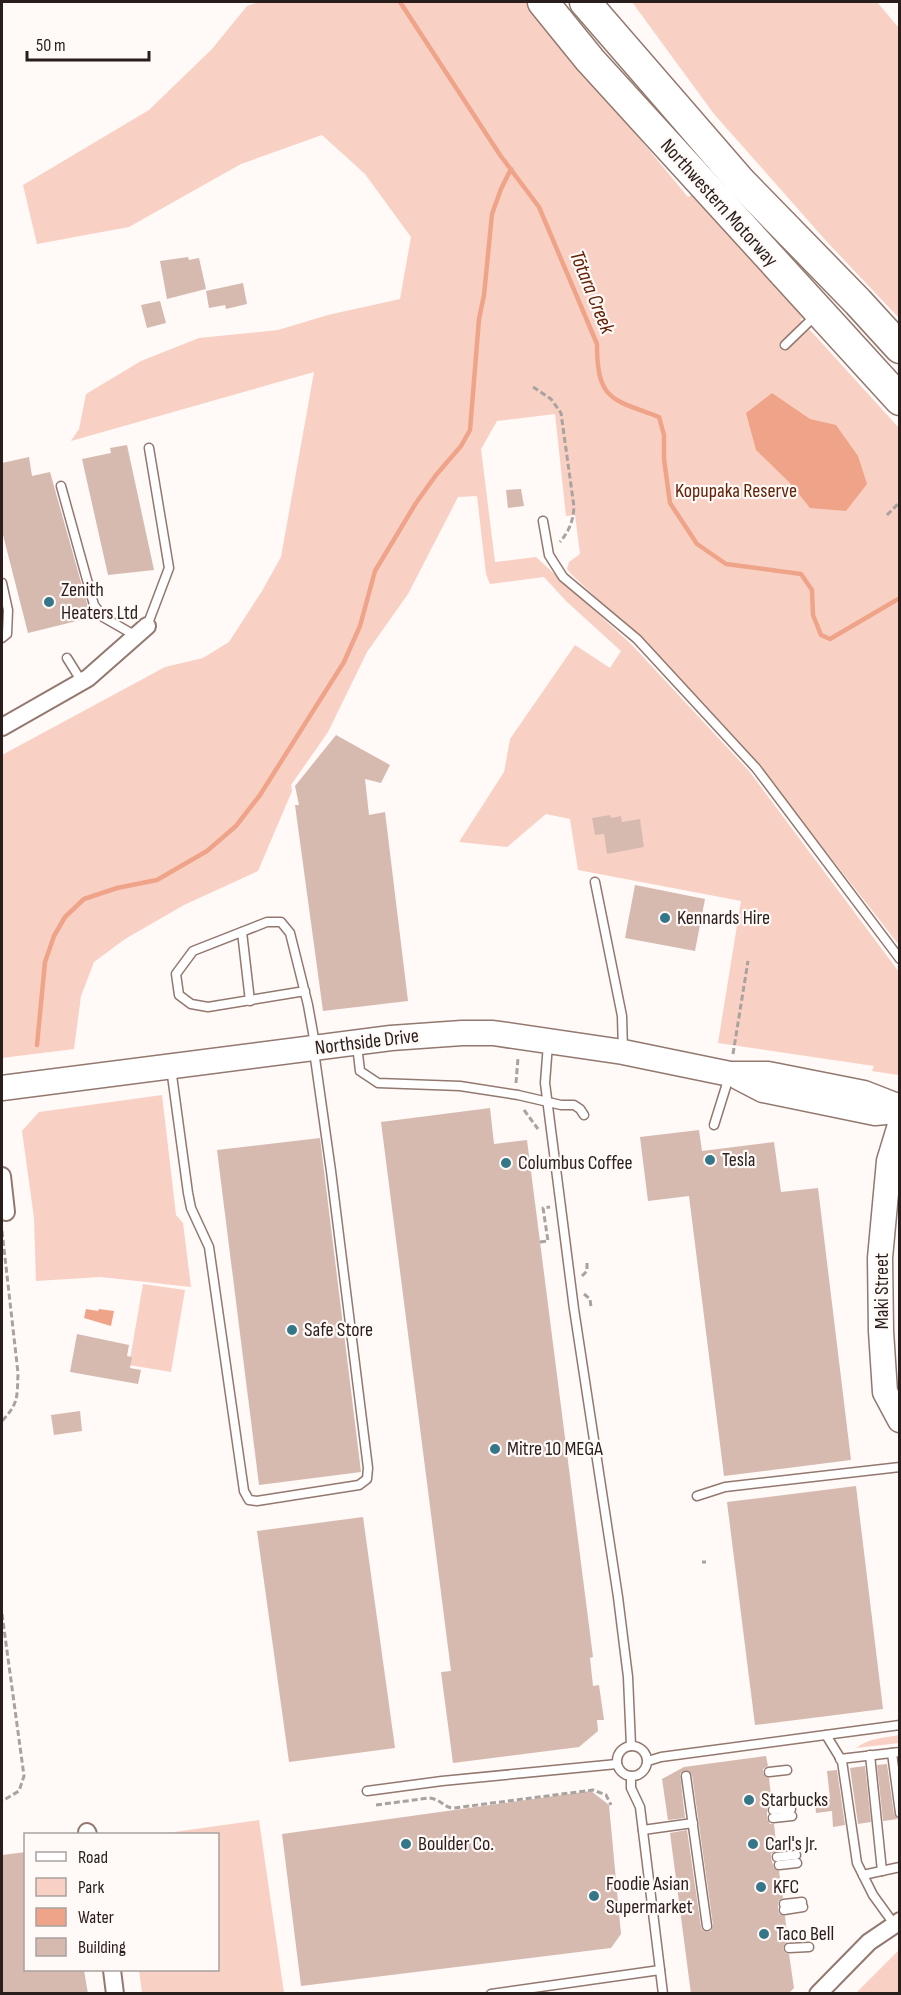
<svg xmlns="http://www.w3.org/2000/svg" width="901" height="1995" font-family="'Sofia Sans Condensed',sans-serif">
<rect width="100%" height="100%" fill="#fff9f7"/>
<!-- green -->
<g fill="#f9d1c4">
<polygon points="259,2 526,2 688,197 695,193 805,311 804,318 800,319 899,428 899,945 752,757 661,659 571,574 567,569 569,562 580,554 575,515 566,516 555,414 497,421 481,449 495,562 536,557 632,645 749,771 899,972 900,1072 898,1075 872,1071 874,1066 718,1043 741,901 578,870 570,819 546,814 507,847 459,842 504,772 510,739 575,645 610,668 621,651 566,601 544,577 490,584 486,574 477,496 458,497 408,594 367,652 328,732 291,785 292,791 258,871 184,905 125,939 94,962 81,996 74,1049 2,1058 2,755 165,667 203,658 229,642 262,591 281,557 314,372 71,441 79,429 86,394 141,361 199,338 278,330 328,315 400,299 411,237 365,174 322,135 241,164 129,227 37,244 23,185 149,110 212,49 247,6"/>
<polygon points="632,2 877,2 899,28 899,318 828,243 714,114"/>
<polygon points="162,1095 176,1215 183,1223 191,1287 101,1277 36,1281 34,1218 22,1131 39,1112"/>
<polygon points="143,1284 185,1290 171,1372 129,1365"/>
<path d="M899,1735V1743L856,1748C869,1738 884,1738 899,1735Z"/>
<polygon points="259,1820 284,1993 142,1993 139,1970 218,1970 218,1834 160,1834"/>
<polygon points="899,1950 899,1993 856,1993"/>
</g>
<!-- water -->
<g fill="#efa388">
<polygon points="772,393 810,419 836,425 858,456 867,484 846,511 810,508 790,483 756,450 746,413"/>
<polygon points="86,1309 98,1311 99,1309 114,1311 111,1326 84,1318"/>
</g>
<g fill="none" stroke-linecap="round" stroke-linejoin="round">
<!-- stream -->
<g stroke="#efa388" stroke-width="4.5">
<path d="M400,2L500,155L539,207L597,344C597,401 612,399 659,417L664,435V459L670,503L697,544L726,564L801,574L812,590L813,615L821,635L830,639L900,598"/>
<polyline points="37,1045 45,962 54,936 65,917 84,899 117,888 157,880 207,851 236,826 260,795 344,662 360,626 375,571 416,503 436,475 461,446 470,430 479,319 484,295 492,214 501,189 511,169"/>
</g>
</g>
<!-- building -->
<g fill="#d6bab0">
<polygon points="188,257 189,260 199,258 206,289 167,299 160,261"/>
<polygon points="243,283 247,304 226,309 225,305 209,308 206,291"/>
<polygon points="160,301 166,323 147,328 141,305"/>
<polygon points="127,445 154,570 108,575 82,459 111,453 110,448"/>
<polygon points="29,457 32,476 50,472 88,607 93,617 28,633 2,531 2,463"/>
<polygon points="521,489 524,506 508,508 506,490"/>
<polygon points="336,735 390,765 381,783 365,779 369,815 385,812 408,1001 323,1011 295,805 299,805 295,786"/>
<polygon points="610,815 611,818 621,816 622,822 640,819 644,847 607,854 604,834 595,835 592,818"/>
<polygon points="635,885 705,899 695,951 625,938"/>
<polygon points="490,1108 494,1144 527,1140 593,1657 590,1658 593,1686 599,1685 604,1720 597,1720 598,1731 579,1747 453,1763 441,1672 451,1671 381,1122"/>
<polygon points="699,1130 702,1151 774,1142 781,1192 818,1188 851,1460 724,1476 689,1196 648,1201 640,1137"/>
<polygon points="320,1138 361,1472 259,1485 217,1150"/>
<polygon points="77,1334 129,1345 127,1356 132,1357 130,1368 141,1370 138,1384 70,1372"/>
<polygon points="80,1411 82,1431 54,1435 51,1415"/>
<polygon points="856,1486 883,1709 755,1725 727,1502"/>
<polygon points="363,1517 395,1748 289,1762 257,1531"/>
<polygon points="766,1756 768,1766 763,1769 763,1773 769,1778 772,1804 767,1808 767,1819 770,1824 774,1824 777,1851 771,1854 771,1858 774,1868 779,1871 783,1898 778,1902 778,1910 779,1914 785,1916 788,1942 784,1945 783,1949 786,1953 789,1954 794,1988 788,1994 691,1994 670,1833 687,1830 701,1927 702,1930 707,1932 711,1931 713,1925 692,1775 686,1770 680,1774 685,1818 668,1820 662,1779 684,1767"/>
<polygon points="887,1764 894,1814 898,1819 883,1821 877,1765"/>
<polygon points="865,1766 871,1822 858,1824 850,1768"/>
<polygon points="837,1770 845,1825 833,1827 832,1811 816,1813 815,1801 830,1799 827,1771"/>
<polygon points="591,1791 609,1805 621,1934 611,1948 301,1986 282,1834"/>
<polygon points="26,1852 26,1970 84,1970 88,1994 2,1994 2,1855"/>
</g>
<g fill="none" stroke-linecap="round" stroke-linejoin="round">
<!-- lane casing -->
<g stroke="#92786f" stroke-width="11">
<g id="lane">
<polyline points="785,345 817,314"/>
<polyline points="61,486 94,605 103,617 136,636"/>
<polyline points="543,521 549,555 563,577 637,639 756,768 900,959"/>
<polyline points="2,583 8,610 7,634 2,638"/>
<polyline points="147,626 169,568 149,448"/>
<polyline points="67,658 82,682"/>
<polyline points="595,882 622,1016 623,1051"/>
<polyline points="242,932 250,1001"/>
<polyline points="305,991 208,1007 191,1004 179,995 176,974 193,951 267,922 281,922 290,933 308,1005 315,1044"/>
<polyline points="548,1044 545,1083 574,1309 618,1597 628,1677 631,1746"/>
<polyline points="357,1045 360,1071 378,1083 460,1086 518,1095 561,1105 574,1105 580,1109 584,1115"/>
<polyline points="171,1068 188,1193 191,1208 209,1247 244,1491 249,1500 257,1501 359,1485 367,1479 368,1468 331,1171 314,1051"/>
<polyline points="714,1125 729,1077"/>
<polyline points="697,1496 725,1487 900,1467"/>
<polyline points="826,1735 842,1761 857,1863 873,1895 894,1924"/>
<circle cx="632" cy="1761" r="15"/>
<polyline points="892,1753 900,1813"/>
<polyline points="870,1755 882,1871"/>
<polyline points="840,1759 900,1752"/>
<polyline points="648,1761 661,1757 900,1725"/>
<polyline points="769,1772 787,1770"/>
<polyline points="631,1776 631,1788 640,1807 663,1994"/>
<polyline points="686,1776 707,1926"/>
<polyline points="367,1791 442,1781 617,1764"/>
<polyline points="773,1810 791,1809"/>
<polyline points="773,1818 792,1816"/>
<polyline points="643,1830 693,1823"/>
<polyline points="777,1857 796,1855"/>
<polyline points="779,1865 797,1863"/>
<polyline points="863,1875 900,1867"/>
<polyline points="784,1904 802,1902"/>
<polyline points="784,1910 803,1907"/>
<polyline points="789,1948 809,1947"/>
<polyline points="491,1994 660,1970"/>
</g>
</g>
<!-- street casing -->
<g stroke="#92786f" stroke-width="20">
<g id="street">
<polyline points="2,727 88,678 147,626"/>
<polyline points="2,1176 6,1212"/>
<polyline points="87,1832 88,1834"/>
<polyline points="112,1970 115,1994"/>
<polyline points="818,1994 869,1942 900,1921"/>
</g>
</g>
<!-- secondary casing -->
<g stroke="#92786f" stroke-width="27">
<g id="secondary">
<polyline points="738,1077 763,1090 875,1113 896,1111"/>
<polyline points="2,1088 391,1038 462,1033 493,1033 623,1052 730,1074 768,1074 864,1093 900,1107"/>
<polyline points="900,1125 889,1161 880,1258 881,1331 885,1392 900,1420"/>
</g>
</g>
<!-- highway casing -->
<g stroke="#92786f" stroke-width="33">
<g id="highway">
<polyline points="543,2 590,60 900,400"/>
<polyline points="585,2 741,182 858,302 900,348"/>
</g>
</g>
<!-- path -->
<g stroke="#aaa29f" stroke-width="3" stroke-dasharray="6 3" stroke-linecap="butt">
<path d="M533,387L551,399L561,413L574,507C573,522 569,531 560,542"/>
<polyline points="887,515 900,502"/>
<polyline points="733,1054 748,961"/>
<polyline points="516,1083 518,1058"/>
<polyline points="524,1110 538,1129"/>
<path d="M2,1231L18,1373C17,1397 19,1403 2,1421"/>
<polyline points="540,1242 548,1241 543,1208 550,1207"/>
<polyline points="582,1276 587,1271 587,1262"/>
<polyline points="584,1294 590,1299 591,1307"/>
<polyline points="702,1562 706,1562"/>
<polyline points="2,1614 24,1776 19,1791 2,1801"/>
<path d="M376,1805L429,1798C441,1799 444,1808 454,1808L593,1790L606,1795L611,1805"/>
</g>
<!-- lane -->
<use href="#lane" stroke="#fff" stroke-width="8"/>
<!-- street -->
<use href="#street" stroke="#fff" stroke-width="16"/>
<!-- secondary -->
<use href="#secondary" stroke="#fff" stroke-width="24"/>
<!-- highway -->
<use href="#highway" stroke="#fff" stroke-width="30"/>
</g>
<!-- markers -->
<g fill="#357689" stroke="#fff9f7" stroke-width="2">
<circle cx="49" cy="602" r="6"/>
<circle cx="665" cy="918" r="6"/>
<circle cx="710" cy="1160" r="6"/>
<circle cx="506" cy="1163" r="6"/>
<circle cx="292" cy="1330" r="6"/>
<circle cx="495" cy="1449" r="6"/>
<circle cx="749" cy="1800" r="6"/>
<circle cx="406" cy="1844" r="6"/>
<circle cx="753" cy="1844" r="6"/>
<circle cx="761" cy="1887" r="6"/>
<circle cx="594" cy="1896" r="6"/>
<circle cx="764" cy="1934" r="6"/>
</g>
<g text-anchor="middle" dominant-baseline="central" stroke-width="4.5" stroke-linejoin="round" paint-order="stroke">
<!-- street labels -->
<g font-size="20" fill="#291e1b" stroke="#fff9f7">
<text transform="translate(719 203) rotate(48)">Northwestern Motorway</text>
<text transform="translate(367 1042) rotate(-7)">Northside Drive</text>
<text transform="translate(882 1291) rotate(-90)">Maki Street</text>
</g>
<!-- park labels -->
<g font-size="20" fill="#642206" stroke="#fff9f7">
<text x="736" y="491">Kopupaka Reserve</text>
</g>
<!-- poi labels -->
<g font-size="20" fill="#291e1b" stroke="#fff9f7" text-anchor="start">
<text x="61" y="590">Zenith<tspan x="61" dy="23">Heaters Ltd</tspan></text>
<text x="677" y="918">Kennards Hire</text>
<text x="722" y="1160">Tesla</text>
<text x="518" y="1163">Columbus Coffee</text>
<text x="304" y="1330">Safe Store</text>
<text x="507" y="1449">Mitre 10 MEGA</text>
<text x="761" y="1800">Starbucks</text>
<text x="418" y="1844">Boulder Co.</text>
<text x="765" y="1844">Carl's Jr.</text>
<text x="606" y="1884">Foodie Asian<tspan x="606" dy="23">Supermarket</tspan></text>
<text x="773" y="1887">KFC</text>
<text x="776" y="1934">Taco Bell</text>
</g>
<!-- water labels -->
<g font-size="21" font-style="italic" fill="#642105" stroke="#fff9f7">
<text transform="translate(592 292) rotate(68)">Tōtara Creek</text>
</g>
</g>
<!-- border -->
<rect width="901" height="1995" fill="none" stroke="#291e1b" stroke-width="6"/>
<!-- legend -->
<rect x="24" y="1833" width="195" height="138" fill="#fff9f7" stroke="#a9a19f" stroke-width="1.5"/>
<rect x="36" y="1852" width="30" height="9" fill="#ffffff" stroke="#a9a19f" stroke-width="1.5"/>
<text x="78" y="1863" font-size="18" fill="#291e1b">Road</text>
<rect x="36" y="1878" width="30" height="18" fill="#f9d1c4" stroke="#a9a19f" stroke-width="1.5"/>
<text x="78" y="1893" font-size="18" fill="#291e1b">Park</text>
<rect x="36" y="1908" width="30" height="18" fill="#efa388" stroke="#a9a19f" stroke-width="1.5"/>
<text x="78" y="1923" font-size="18" fill="#291e1b">Water</text>
<rect x="36" y="1938" width="30" height="18" fill="#d6bab0" stroke="#a9a19f" stroke-width="1.5"/>
<text x="78" y="1953" font-size="18" fill="#291e1b">Building</text>
<!-- scale -->
<path d="M27 51v9h122v-9" fill="none" stroke="#291e1b" stroke-width="3"/>
<text x="36" y="51" font-size="18" fill="#291e1b" stroke="#fff9f7" stroke-width="4.5" paint-order="stroke">50 m</text>
</svg>
